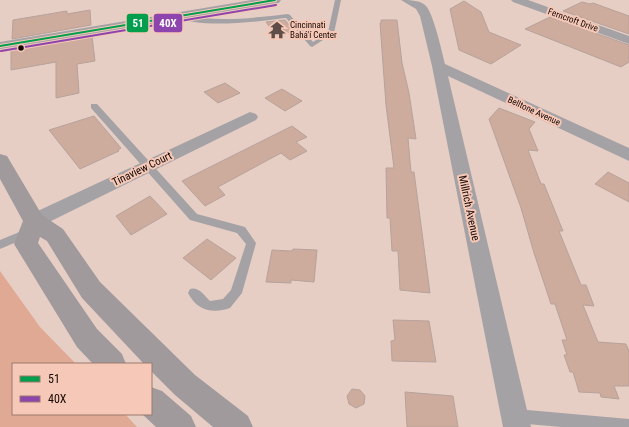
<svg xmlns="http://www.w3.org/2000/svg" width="629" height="427" font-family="'Roboto Condensed',sans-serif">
<rect width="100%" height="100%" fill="#e7cec5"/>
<!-- green -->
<polygon fill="#e0a993" points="0,271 40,327 76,364 13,364 13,414 125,414 137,427 0,427"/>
<!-- building -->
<g fill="#cdab9d" stroke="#b6a39c">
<polygon points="464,1 481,12 489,32 521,45 491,64 459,50 450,9"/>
<polygon points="582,2 590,4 593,3 629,16 629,34 563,11"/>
<polygon points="90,10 91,25 12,39 13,20 67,11 67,14"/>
<polygon points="550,17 629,45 629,62 621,67 525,29"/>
<polygon points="285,20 296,33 276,36 266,22"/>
<polygon points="381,20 397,20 402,63 409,93 416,139 408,138 411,172 414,172 430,293 400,290 398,251 392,251 390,218 387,218 386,168 394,168 386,105 380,23 381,23"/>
<polygon points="92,36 95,61 77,64 79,93 56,98 56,62 11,70 11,50"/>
<polygon points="225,83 240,93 218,103 204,92"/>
<polygon points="282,89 302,101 285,111 265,98"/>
<polygon points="499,108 535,122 529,129 538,151 528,150 541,184 544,184 563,231 559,231 581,285 586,285 594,306 583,305 598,342 626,344 629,351 629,386 614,386 619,399 601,397 600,393 579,392 573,372 570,372 564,355 567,355 562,340 567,340 555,304 551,304 534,253 521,208 489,119"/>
<polygon points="94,116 121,148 118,150 119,151 80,169 49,130"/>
<polygon points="292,126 307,137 296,142 307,151 290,160 281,153 218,187 225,195 205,206 182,181"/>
<polygon points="608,172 629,183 629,202 595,184"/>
<polygon points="150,196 167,214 131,235 116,216"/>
<polygon points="207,239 236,258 211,280 183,258"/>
<polygon points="293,249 317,250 314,282 291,280 291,283 266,282 272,250 292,251"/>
<polygon points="393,320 429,321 436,362 392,361 391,341 395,340"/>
<polygon points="352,389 360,390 365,396 364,404 356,408 349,404 347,396"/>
<polygon points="405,392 453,396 458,427 407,427"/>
</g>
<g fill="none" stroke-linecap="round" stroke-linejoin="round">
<!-- service -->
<g fill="#a5a2a6" fill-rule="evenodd">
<path d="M335,0H341L334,33L312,47L310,46L286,18C261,21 197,30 177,16L180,14C216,23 252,18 288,14L290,15L313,42L328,32Z"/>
<path d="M91,104H97L197,214L245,227L256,243L242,293L230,308C213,314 197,311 188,293L190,289C198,286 204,295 210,301L223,299L231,290L246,244L237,233L190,220L91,108Z"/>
<polygon points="29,228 33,229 34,232 33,235 0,249 0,240"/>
<polygon points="516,409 629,419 629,427 561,427 516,423 511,421 509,416 511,411"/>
</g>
<!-- minor -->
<g fill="#a5a2a6" fill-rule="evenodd">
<path d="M401,0C409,0 419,0 425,5C433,11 442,52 445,64L629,148V161L448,76L531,427H503L432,66L420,16L416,9Z"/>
<polygon points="511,0 528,0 629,36 629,44 513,2"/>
<polygon points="250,112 256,114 258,117 256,120 41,226 34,229 27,226 24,221 27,216"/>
</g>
<!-- tertiary -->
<polygon fill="#a5a2a6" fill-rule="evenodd" points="252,0 281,0 279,3 275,4 0,50 0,42"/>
<!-- primary -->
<g fill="#a19a9d" fill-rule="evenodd">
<polygon points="0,154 7,156 42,215 63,229 100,282 195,375 248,416 253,427 213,427 175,395 151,371 151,364 144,364 82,298 47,241 40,237 38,243 97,329 122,354 126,364 93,364 77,347 14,244 23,221 0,179"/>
<polygon points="151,387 162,391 191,416 196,427 156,427 142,414 151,414"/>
</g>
<!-- bus-1 casing -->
<g stroke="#f5c8b7" stroke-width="4">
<polyline id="bus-1" points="0,46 275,0"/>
</g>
<!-- bus-2 casing -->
<g stroke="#f5c8b7" stroke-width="4">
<polyline id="bus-2" points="1,51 276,5"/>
</g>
<!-- bus-1 -->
<use href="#bus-1" stroke="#019e4d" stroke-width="2"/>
<!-- bus-2 -->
<use href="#bus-2" stroke="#8e44ad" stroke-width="2"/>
</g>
<!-- icons -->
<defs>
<g id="temple-bare" transform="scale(1.38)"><path d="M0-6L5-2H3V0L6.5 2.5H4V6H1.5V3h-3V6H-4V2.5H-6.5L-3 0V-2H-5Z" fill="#5f4d48" stroke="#f5c8b7" stroke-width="2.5" paint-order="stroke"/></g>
</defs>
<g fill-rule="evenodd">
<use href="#temple-bare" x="277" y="30"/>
</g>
<!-- markers -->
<circle fill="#160804" stroke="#f5c8b7" stroke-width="1.5" cx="21" cy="48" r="3.5"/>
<g text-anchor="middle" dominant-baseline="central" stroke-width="4" stroke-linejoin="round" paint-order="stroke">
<!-- far-street labels -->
<g font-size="9" fill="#160804" stroke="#f5c8b7">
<text transform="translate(573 20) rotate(20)">Ferncroft Drive</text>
<text transform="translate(534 111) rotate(25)">Belltone Avenue</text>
</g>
<!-- far-poi labels -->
<g font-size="9" fill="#160804" stroke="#f5c8b7" text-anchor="start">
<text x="290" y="25">Cincinnati<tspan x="290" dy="10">Bahá'í Center</tspan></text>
</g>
<!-- street labels -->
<g font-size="11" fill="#160804" stroke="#f5c8b7">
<text transform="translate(142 169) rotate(-26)">Tinaview Court</text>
<text transform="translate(469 208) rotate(78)">Millrich Avenue</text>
</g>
</g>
<g stroke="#f5c8b7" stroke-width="1.5">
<rect x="126" y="13" width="23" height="20" rx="4" fill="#019e4d"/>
<rect x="153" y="13" width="30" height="20" rx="4" fill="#8e44ad"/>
</g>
<g font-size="11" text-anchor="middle" font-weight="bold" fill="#fff">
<text x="138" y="27">51</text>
<text x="168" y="27">40X</text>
</g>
<!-- legend -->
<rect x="12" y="363" width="140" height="52" fill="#f5c8b7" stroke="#9c7b6f"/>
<rect x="20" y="376" width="20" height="6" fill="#019e4d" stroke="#9c7b6f"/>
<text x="48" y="383" font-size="12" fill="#160804">51</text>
<rect x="20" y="396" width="20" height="6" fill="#8e44ad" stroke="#9c7b6f"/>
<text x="48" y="403" font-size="12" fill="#160804">40X</text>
</svg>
